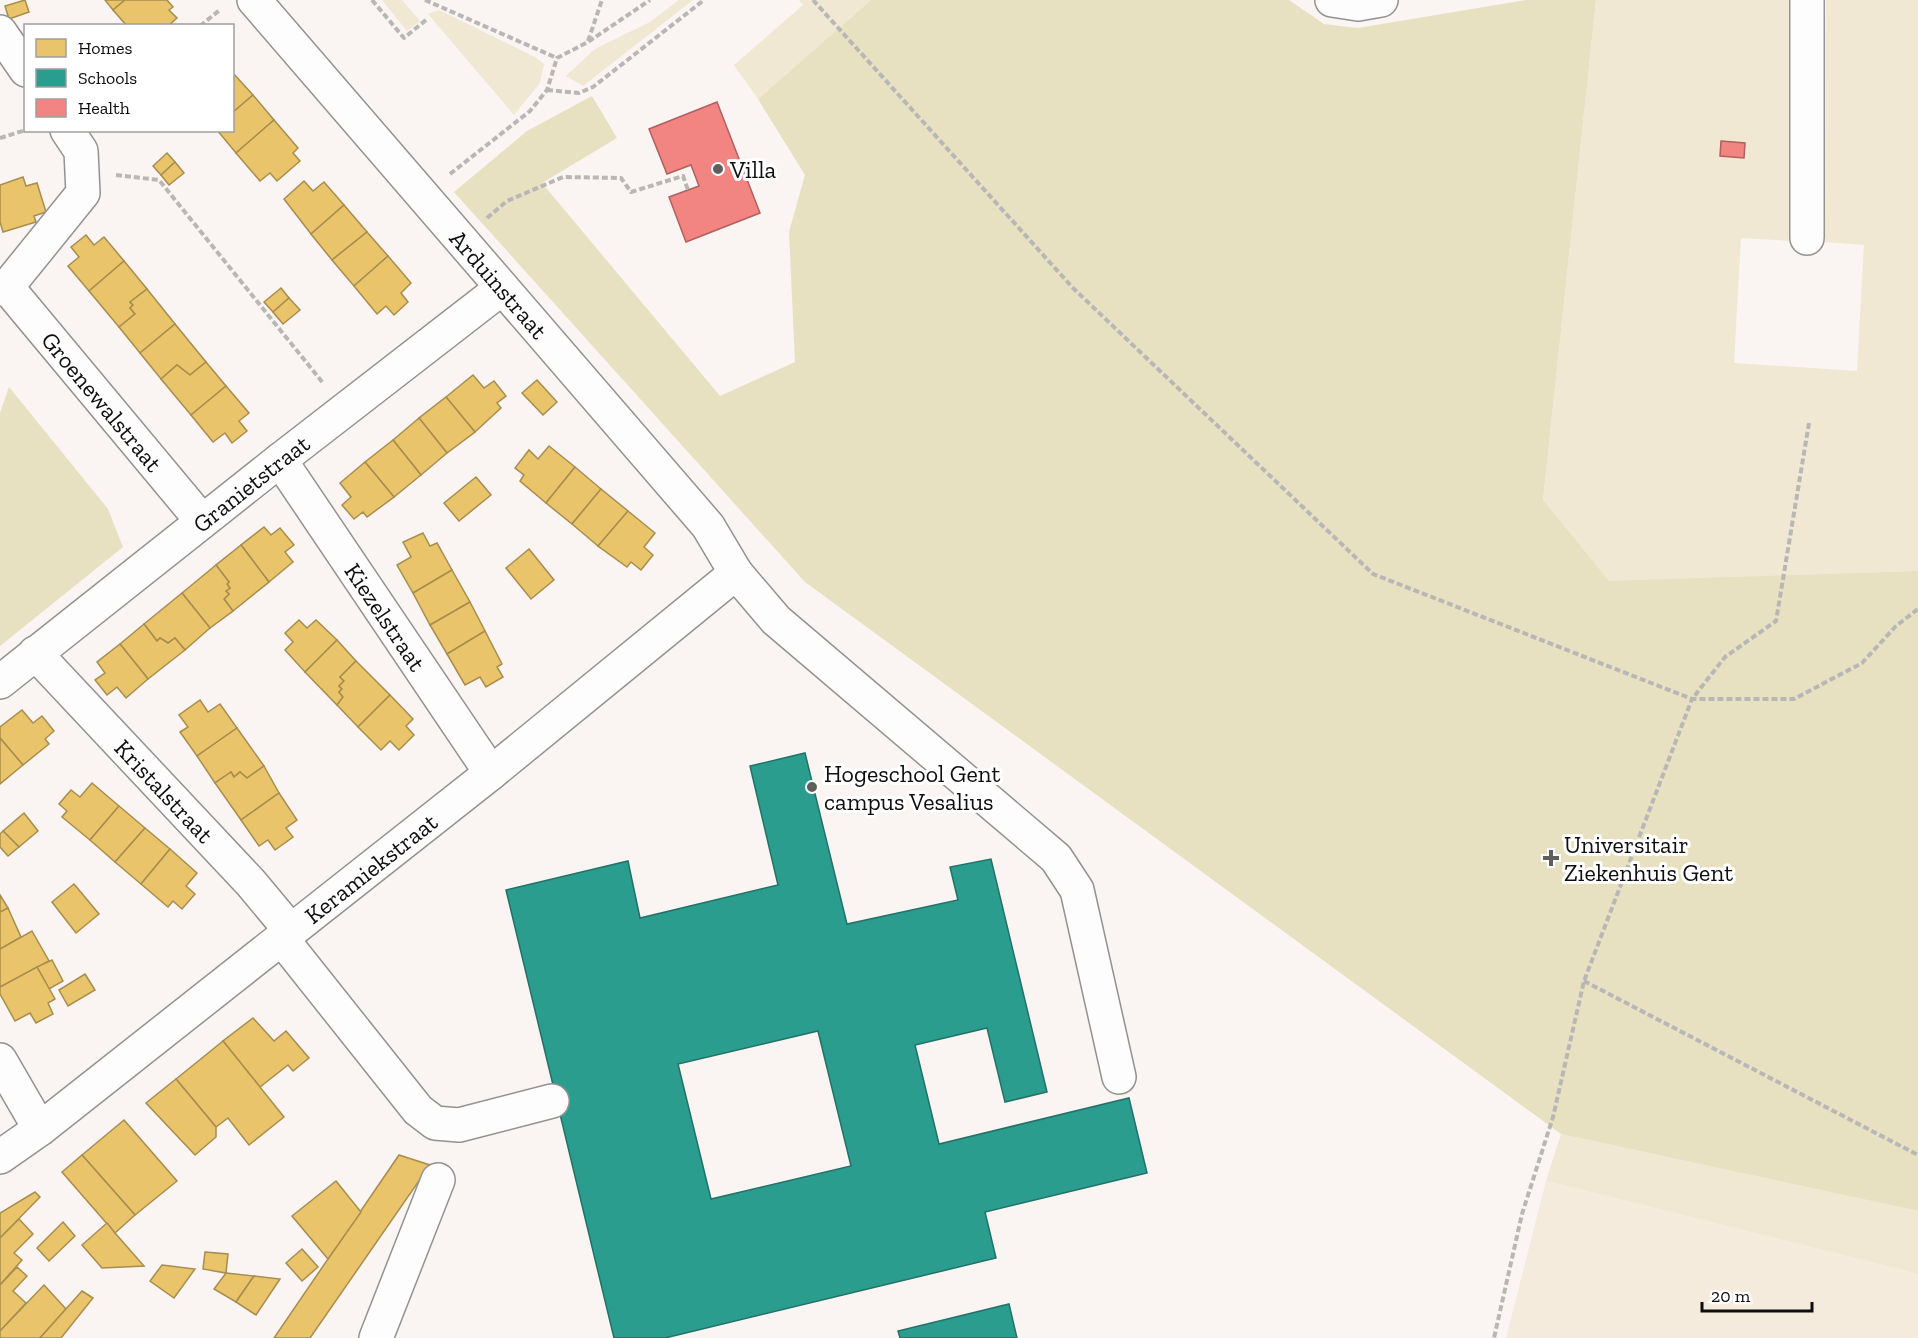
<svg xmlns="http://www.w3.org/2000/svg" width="1918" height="1338" font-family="'Zilla Slab',serif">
<rect width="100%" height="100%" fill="#faf4f2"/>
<!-- green -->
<g fill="#f0e8d3">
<polygon points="382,0 402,0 420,21 407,31"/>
<polygon points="679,0 693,0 583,86 566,76 595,49 650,22"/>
<polygon points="799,0 871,0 758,99 734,65 803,5"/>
<polygon points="1596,0 1794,0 1792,241 1741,238 1734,363 1857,371 1864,245 1825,242 1826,0 1918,0 1918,571 1609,582 1543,500"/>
<polygon points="439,10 535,57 544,64 540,83 514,115 428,14"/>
<polygon points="1561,1134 1918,1211 1918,1274 1546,1181"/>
</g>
<!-- forest -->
<g fill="#e7e0c1">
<polygon points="871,0 1289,0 1324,24 1358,28 1526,0 1596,0 1543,500 1609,581 1918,571 1918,1211 1561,1134 805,582 454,192 527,131 592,96 617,138 542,183 720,396 795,362 789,232 805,175 758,99"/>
<polygon points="9,387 108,509 123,547 0,646 0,413"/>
</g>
<!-- pitch -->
<polygon fill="#f4ebdd" points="1546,1181 1918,1274 1918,1338 1506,1338"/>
<!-- homes -->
<g fill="#e9c46a" stroke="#a78d4e" stroke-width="1.5">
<polygon points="25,0 29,12 9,19 5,6"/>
<polygon points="105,0 125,0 113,10"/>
<polygon points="125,0 167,0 173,7 169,10 177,18 168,26 127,26 113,10"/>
<polygon points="232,72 253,95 232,113"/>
<polygon points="253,95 274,120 236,153 217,130 232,130 232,113"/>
<polygon points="274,120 298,148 293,153 300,161 277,181 270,173 260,181 236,153"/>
<polygon points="167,153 175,162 161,175 153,166"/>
<polygon points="175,162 184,173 169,185 161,175"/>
<polygon points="23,177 26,186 37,183 46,212 34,216 36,222 3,232 0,222 0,185"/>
<polygon points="304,181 313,191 324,182 344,205 311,234 284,199"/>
<polygon points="344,205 367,232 332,260 311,234"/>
<polygon points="367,232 388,256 354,286 332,260"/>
<polygon points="86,235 94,245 104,237 124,261 89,291 68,266 79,257 71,247"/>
<polygon points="388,256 411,283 401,293 408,302 394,315 386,306 377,314 354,286"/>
<polygon points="124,261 147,289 130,302 133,305 130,308 135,314 119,327 89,291"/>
<polygon points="281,288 289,298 273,312 264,302"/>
<polygon points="147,289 175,324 140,353 119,327 135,314 130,308 133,305 130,302"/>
<polygon points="289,298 300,310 283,324 273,312"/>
<polygon points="175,324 206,362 190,375 177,365 161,379 140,353"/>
<polygon points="206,362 226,386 191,415 161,379 177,365 190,375"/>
<polygon points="473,375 484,388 494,381 506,396 497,403 501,408 475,432 446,397"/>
<polygon points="537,380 557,402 543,415 522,393"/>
<polygon points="226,386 249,413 239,421 247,431 232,443 225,433 213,442 191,415"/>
<polygon points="446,397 475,432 447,453 419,418"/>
<polygon points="419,418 447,453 421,475 393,440"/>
<polygon points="393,440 421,475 394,497 365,462"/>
<polygon points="549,446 575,467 546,503 520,481 524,475 515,468 529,450 538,459"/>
<polygon points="365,462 394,497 367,517 363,512 354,519 342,505 351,497 340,483"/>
<polygon points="575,467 601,489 572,524 546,503"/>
<polygon points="476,477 491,495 459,521 444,503"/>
<polygon points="601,489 628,511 598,546 572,524"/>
<polygon points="628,511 655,533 644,547 653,555 641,570 631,562 627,567 598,546"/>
<polygon points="264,527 271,535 280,528 294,545 285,552 293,562 269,582 241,545"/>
<polygon points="423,533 430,546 437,543 452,570 413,593 397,565 411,557 403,542"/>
<polygon points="241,545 269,582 233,611 224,599 229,594 226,591 230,588 227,584 229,582 216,565"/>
<polygon points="529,549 554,580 531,599 506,568"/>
<polygon points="216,565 229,582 227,584 230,588 226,591 229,594 224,599 233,611 210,628 182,593"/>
<polygon points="452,570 470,602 430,625 413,593"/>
<polygon points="182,593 210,628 185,650 175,638 168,643 160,638 157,641 144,624"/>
<polygon points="470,602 485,631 447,654 430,625"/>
<polygon points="299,620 307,628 316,620 337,640 305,672 285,650 293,642 285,633"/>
<polygon points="144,624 157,641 160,638 168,643 175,638 185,650 148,679 120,644"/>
<polygon points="485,631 502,664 497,667 503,677 486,687 480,677 465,685 447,654"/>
<polygon points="337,640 356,661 340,677 344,681 339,686 342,689 339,692 343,697 337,705 305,672"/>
<polygon points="120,644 148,679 126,698 117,687 107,695 95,680 105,673 97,662"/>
<polygon points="356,661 390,695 358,727 337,705 343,697 339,692 342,689 339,686 344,681 340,677"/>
<polygon points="390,695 413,719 406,726 414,735 399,750 390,741 381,750 358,727"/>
<polygon points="200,700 208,712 220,704 237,728 197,756 180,732 188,727 179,715"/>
<polygon points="22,710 33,723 42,716 54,731 45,739 49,744 23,765 0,738 0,727"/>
<polygon points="237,728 264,766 247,778 240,772 234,777 231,772 215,783 197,756"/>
<polygon points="0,738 23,765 0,784"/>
<polygon points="264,766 279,793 241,820 215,783 231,772 234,777 240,772 247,778"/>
<polygon points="92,783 119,806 90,840 62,817 67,811 59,804 71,790 80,797"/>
<polygon points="279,793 297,820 286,828 293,837 275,850 268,840 259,846 241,820"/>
<polygon points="119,806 145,828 115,862 90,840"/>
<polygon points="24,813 38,831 19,847 3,831"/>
<polygon points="145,828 170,849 141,884 115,862"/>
<polygon points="3,831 19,847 8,856 0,847 0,834"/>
<polygon points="170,849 197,873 186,886 195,894 182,909 173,901 168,907 141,884"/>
<polygon points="74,884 99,914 76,933 52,902"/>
<polygon points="0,895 8,908 0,912"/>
<polygon points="8,908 21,937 0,949 0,912"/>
<polygon points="32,931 49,961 0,987 0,949"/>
<polygon points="52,960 63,981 49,989 37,967"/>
<polygon points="37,967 55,999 48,1003 53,1014 36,1023 30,1013 15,1021 0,994 0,987"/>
<polygon points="85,974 95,990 68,1006 59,990"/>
<polygon points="253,1018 274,1041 286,1031 309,1058 293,1071 288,1065 260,1087 223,1041"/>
<polygon points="223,1041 284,1117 249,1145 228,1118 216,1127 176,1079"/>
<polygon points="176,1079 216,1127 216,1137 195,1155 146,1103"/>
<polygon points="124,1120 177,1181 135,1215 82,1155"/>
<polygon points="82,1155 135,1215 115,1233 62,1172"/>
<polygon points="399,1155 430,1165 310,1338 274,1338"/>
<polygon points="336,1181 361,1212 328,1259 292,1216"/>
<polygon points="35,1192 40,1197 0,1238 0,1213"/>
<polygon points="19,1219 33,1234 14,1253 22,1260 0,1285 0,1238"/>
<polygon points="63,1222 75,1236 49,1261 37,1248"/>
<polygon points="107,1223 115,1233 144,1266 102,1268 82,1245"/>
<polygon points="302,1249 318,1267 302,1281 286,1263"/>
<polygon points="205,1252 228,1254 226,1273 203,1269"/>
<polygon points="162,1265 195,1269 174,1298 150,1281"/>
<polygon points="17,1267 27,1276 13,1291 26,1303 0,1331 0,1285"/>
<polygon points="226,1273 254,1276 236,1302 214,1289"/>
<polygon points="254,1276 280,1279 256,1315 236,1302"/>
<polygon points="44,1285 66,1309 40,1338 0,1338 0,1331"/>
<polygon points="82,1291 93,1298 61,1338 40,1338"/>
</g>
<!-- schools -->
<g fill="#2a9d8f" stroke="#227268" stroke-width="1.5" fill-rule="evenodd">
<path d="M805,753L847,924L958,900L950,867L991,859L1047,1092L1005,1102L987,1028L915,1045L939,1144L1129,1098L1147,1173L985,1212L996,1258L665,1338H614L506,890L628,861L640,918L778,885L750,766ZM818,1031L851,1166L711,1199L678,1064Z"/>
<polygon points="1009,1304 1017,1338 900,1338 898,1331"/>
</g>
<!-- health -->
<g fill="#f28482" stroke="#ae615f" stroke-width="1.5">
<polygon points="717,102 760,213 686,242 669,197 699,186 691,165 667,174 649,129"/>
<polygon points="1721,141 1745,143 1744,158 1720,156"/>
</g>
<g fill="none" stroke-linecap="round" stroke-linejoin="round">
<!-- minor casing -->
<g stroke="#949291" stroke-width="36">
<g id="minor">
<path id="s1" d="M254,0L708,526L736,573L776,620L1056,858L1077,890L1119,1077"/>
<polyline points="1332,0 1358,4 1381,0"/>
<polyline points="0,32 26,70"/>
<polyline points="1807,238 1807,0"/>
<polyline points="7,287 83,193 81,151 67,130"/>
<path id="s2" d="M0,289L7,287L202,521"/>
<path id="s3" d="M280,460L491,773"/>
<path id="s4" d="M35,653L251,883L291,931"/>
<path id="s5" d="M0,682L280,460L502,288"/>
<polyline points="282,939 418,1110 435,1123 459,1125 552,1101"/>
<polyline points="0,1060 40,1129"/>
<path id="s6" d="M0,1157L40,1129L491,773L736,573"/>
<polyline points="376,1338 438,1180"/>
</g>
</g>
<!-- path -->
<g stroke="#b8b7b6" stroke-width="4" stroke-dasharray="6 3" stroke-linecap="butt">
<polyline points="372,0 404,38 426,20 424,18"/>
<polyline points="425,0 557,58"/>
<polyline points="813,0 1073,288 1373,574 1692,699 1584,981 1553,1117 1522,1214 1494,1338"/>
<polyline points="200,26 221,9"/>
<polyline points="588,41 602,0"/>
<polyline points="547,90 579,93 593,87 704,0"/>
<polyline points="0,138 26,130"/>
<polyline points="450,174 530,111 547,90 557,58 588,42 650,0"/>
<polyline points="116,175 159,180 323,383"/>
<polyline points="487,218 507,201 563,177 621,178 631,192 683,176 688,190"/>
<polyline points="1809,423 1776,621 1725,657 1692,699 1794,699 1862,663 1896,626 1918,609"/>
<polyline points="1584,981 1918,1155"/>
</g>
<!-- minor -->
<use href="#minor" stroke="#fefdfd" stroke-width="33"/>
</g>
<!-- markers -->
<g fill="#615e5e" stroke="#fff" stroke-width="2">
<circle cx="718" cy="169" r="6"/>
<circle cx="812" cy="787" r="6"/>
<path d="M1548 849h6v6h6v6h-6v6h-6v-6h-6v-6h6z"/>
</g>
<g text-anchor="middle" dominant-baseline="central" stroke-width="6" stroke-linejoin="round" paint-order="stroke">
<!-- poi labels -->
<g font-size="24" fill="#0e0e0e" stroke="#fff" text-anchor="start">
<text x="730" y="169">Villa</text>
<text x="824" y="773">Hogeschool Gent<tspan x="824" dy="28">campus Vesalius</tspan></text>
<text x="1564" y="844">Universitair<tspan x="1564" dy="28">Ziekenhuis Gent</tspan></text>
</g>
<!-- street labels -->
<g font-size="24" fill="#0e0e0e" stroke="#fff">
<text stroke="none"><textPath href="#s1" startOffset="375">Arduinstraat</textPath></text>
<text stroke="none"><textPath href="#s2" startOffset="156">Groenewalstraat</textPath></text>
<text stroke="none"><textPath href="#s5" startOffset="320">Granietstraat</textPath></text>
<text stroke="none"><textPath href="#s3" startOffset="189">Kiezelstraat</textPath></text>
<text stroke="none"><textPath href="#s4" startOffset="189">Kristalstraat</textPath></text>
<text stroke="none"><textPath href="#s6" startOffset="470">Keramiekstraat</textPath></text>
</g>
</g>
<!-- legend -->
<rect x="24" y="24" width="210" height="108" fill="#ffffff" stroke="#9f9f9f" stroke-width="1.5"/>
<rect x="36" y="39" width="30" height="18" fill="#e9c46a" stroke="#9f9f9f" stroke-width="1.5"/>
<text x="78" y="54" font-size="18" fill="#0e0e0e">Homes</text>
<rect x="36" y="69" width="30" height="18" fill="#2a9d8f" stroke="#9f9f9f" stroke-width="1.5"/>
<text x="78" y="84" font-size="18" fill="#0e0e0e">Schools</text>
<rect x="36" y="99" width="30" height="18" fill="#f28482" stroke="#9f9f9f" stroke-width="1.5"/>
<text x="78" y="114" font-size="18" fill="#0e0e0e">Health</text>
<!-- scale -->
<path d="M1702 1302v9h110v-9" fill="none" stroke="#0e0e0e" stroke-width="3"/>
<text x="1711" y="1302" font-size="18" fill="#0e0e0e" stroke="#ffffff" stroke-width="4.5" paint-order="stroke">20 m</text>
</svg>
